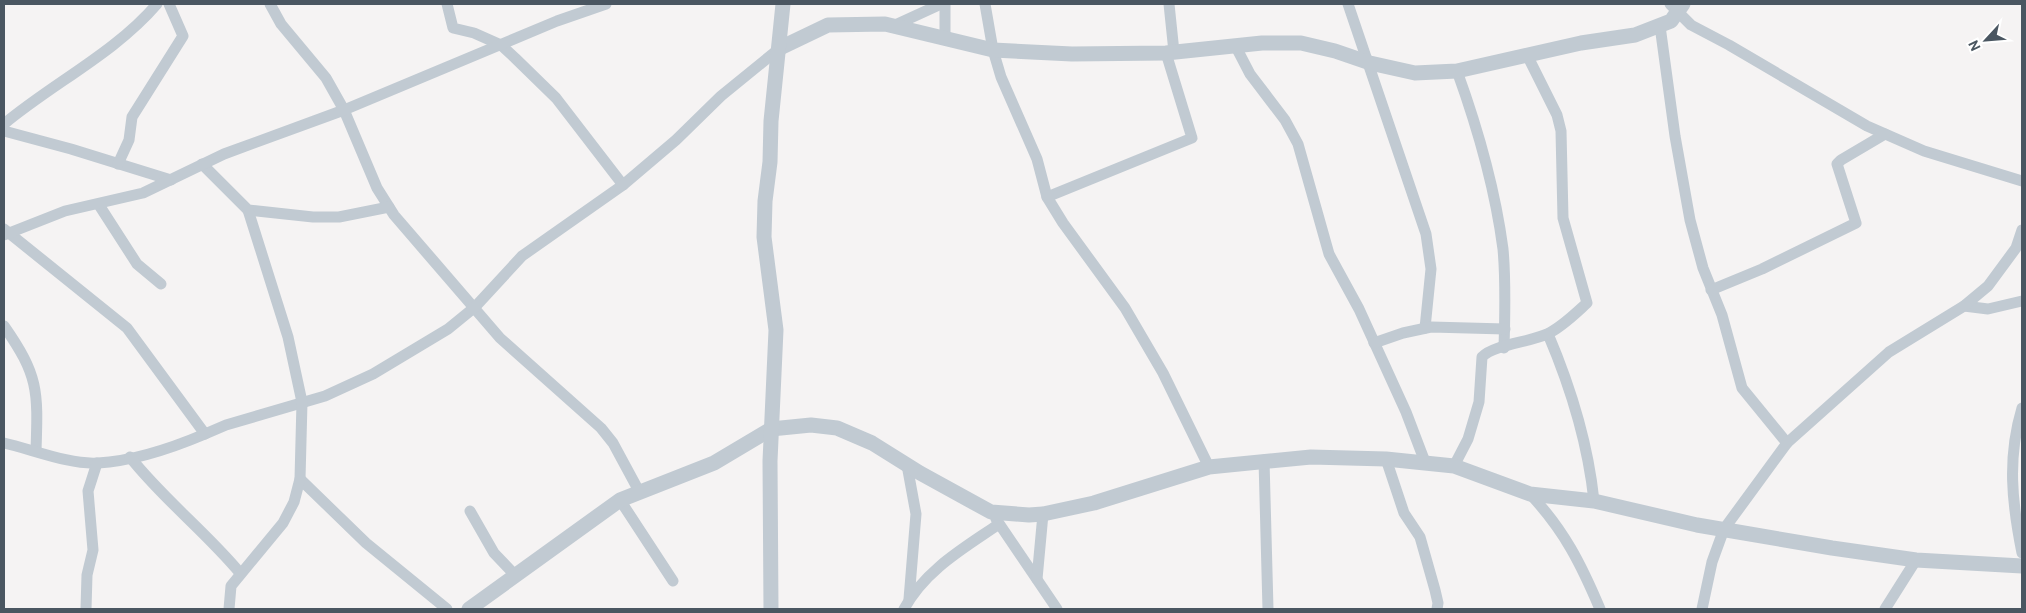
<svg xmlns="http://www.w3.org/2000/svg" width="2026" height="613" font-family="Overpass,sans-serif">
<rect width="100%" height="100%" fill="#f5f3f3"/>
<g fill="none" stroke-linecap="round" stroke-linejoin="round">
<!-- minor -->
<g stroke="#c1cad2" stroke-width="11">
<polyline points="270,4 281,24 326,78 344,110 377,188 394,215 500,338 601,428 613,443 640,493"/>
<polyline points="447,4 453,28 474,33 501,45 515,58 556,98 623,185"/>
<polyline points="985,4 993,50 1001,77 1037,159 1047,197 1063,223 1125,308 1163,373 1209,467"/>
<polyline points="1169,4 1174,52"/>
<polyline points="1348,4 1426,234 1431,269 1425,328"/>
<polyline points="1670,4 1691,25 1729,45 1867,126 1924,151 2022,181"/>
<polyline points="893,26 941,4"/>
<polyline points="1660,26 1675,136 1690,220 1703,268 1722,315 1742,388 1787,443"/>
<polyline points="945,38 945,4"/>
<polyline points="1236,47 1250,74 1285,120 1298,144 1329,254 1359,309 1406,412 1425,462"/>
<path d="M1457,71C1478,129 1495,188 1503,249C1506,281 1505,315 1504,348"/>
<path d="M4,124C53,83 115,53 157,4"/>
<polyline points="4,131 71,149 171,180"/>
<polyline points="118,164 129,140 132,117 183,36 169,4"/>
<polyline points="202,164 248,210 313,217 339,217 389,207"/>
<polyline points="1047,197 1192,138 1166,53"/>
<polyline points="99,205 137,264 161,284"/>
<polyline points="4,229 127,328 205,434 226,425 325,396 373,374 448,329 475,307 522,256 623,185 676,140 721,96 780,48"/>
<polyline points="4,235 65,211 143,193 224,154 344,110 557,21 606,4"/>
<polyline points="1711,290 1762,269 1856,223 1837,164 1841,160 1885,134"/>
<polyline points="1964,306 1988,309 2022,301"/>
<path d="M4,326C39,376 38,391 36,451"/>
<path d="M1548,334C1571,388 1588,443 1594,501"/>
<polyline points="1374,343 1403,333 1431,327 1505,329"/>
<path d="M2022,408C2007,458 2012,503 2022,553"/>
<path d="M4,443C31,449 70,465 98,463C134,461 172,448 205,434"/>
<path d="M130,457C163,499 206,532 240,573"/>
<polyline points="1386,459 1404,513 1420,537 1435,590 1438,603 1437,609"/>
<polyline points="1264,460 1268,609"/>
<polyline points="907,465 916,514 909,599"/>
<path d="M1454,466L1468,439L1479,402L1482,357C1493,345 1530,342 1547,334C1561,328 1576,313 1587,303L1563,218L1561,131L1557,115L1528,57"/>
<polyline points="300,479 366,543 447,609"/>
<path d="M1530,494C1564,530 1581,564 1600,609"/>
<polyline points="620,500 673,581"/>
<polyline points="470,511 494,553 515,575"/>
<polyline points="996,519 1057,609"/>
<polyline points="1037,579 1043,514"/>
<polyline points="86,609 87,575 93,550 88,491 97,463"/>
<polyline points="229,609 231,586 283,523 294,502 300,479 302,402 288,337 248,210"/>
<path d="M904,609C925,570 964,548 999,524"/>
<polyline points="1702,609 1712,562 1724,529 1787,443 1889,352 1964,306 1988,286 2016,248 2022,230"/>
<polyline points="1885,609 1916,560"/>
</g>
<!-- tertiary -->
<g stroke="#c1cad2" stroke-width="15">
<polyline points="780,48 828,25 885,24 993,50 1072,54 1166,53 1262,43 1301,43 1335,51 1370,63 1415,73 1457,71 1581,43 1635,35 1671,21 1683,4"/>
<polyline points="469,609 620,500 714,463 771,429 811,425 837,428 872,443 920,473 991,512 1029,515 1043,514 1094,503 1209,467 1311,457 1386,459 1454,466 1530,494 1594,501 1697,525 1832,548 1916,560 2022,566"/>
<polyline points="771,609 770,461 776,330 764,237 765,201 770,162 771,121 783,4"/>
</g>
</g>
<!-- border -->
<rect width="2026" height="613" fill="none" stroke="#4a5661" stroke-width="10"/>
<!-- north arrow -->
<g transform="translate(1986 40) rotate(244)" stroke="#ffffff" stroke-width="4" paint-order="stroke">
<path d="M0-4L9 19L0 12L-9 19Z" fill="#4a5661"/>
<text y="-8" font-size="14" font-weight="bold" text-anchor="middle" fill="#4a5661">N</text>
</g>
</svg>
